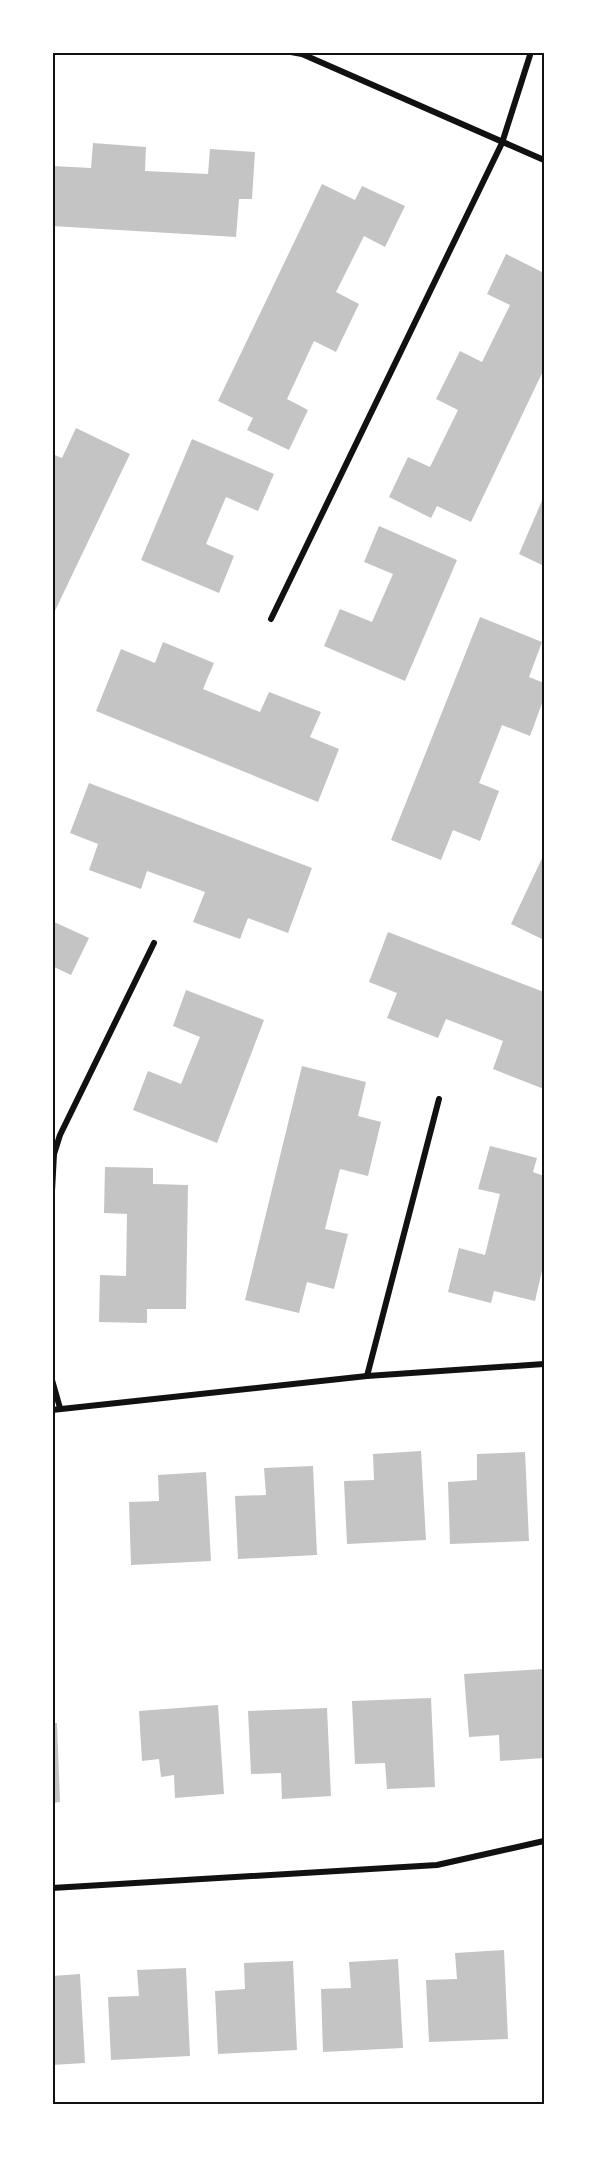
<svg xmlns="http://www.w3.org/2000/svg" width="597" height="2157" font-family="'Open Sans',sans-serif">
<rect width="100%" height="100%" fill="#fff"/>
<!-- building -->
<g fill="#c4c4c4">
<polygon points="93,143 146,147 145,171 208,174 210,149 255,152 252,199 239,199 236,237 52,226 52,166 91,168"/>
<polygon points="322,184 355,200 362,186 405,206 385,247 364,236 336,292 359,304 336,352 314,341 287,399 308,410 289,450 247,430 253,418 218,401"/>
<polygon points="506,254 544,273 543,289 544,290 544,369 471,522 437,506 431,518 389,497 408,457 430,467 458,410 436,399 460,351 482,362 510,305 487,294"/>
<polygon points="76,428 130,454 52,617 52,454 62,458"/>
<polygon points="192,439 274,474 258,511 226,497 206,544 234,556 219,593 141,560"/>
<polygon points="544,496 544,566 519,554"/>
<polygon points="379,526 457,560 405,681 324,646 340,609 372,622 393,574 364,562"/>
<polygon points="480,617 542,642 529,677 544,683 544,698 530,736 502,725 479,783 499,791 480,841 453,830 441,860 391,840"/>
<polygon points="163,642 214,663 203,689 260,712 269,692 321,712 310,737 339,749 318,802 96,711 121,649 155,663"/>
<polygon points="89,783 312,868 288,933 248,918 240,939 193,922 205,892 147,871 141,889 89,870 98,844 70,833"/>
<polygon points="544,854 544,940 511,924"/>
<polygon points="52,921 89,938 71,975 52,966"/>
<polygon points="388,932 544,992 544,1089 493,1069 503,1041 446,1019 438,1038 387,1018 397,993 369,982"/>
<polygon points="186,990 264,1020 217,1143 133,1110 148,1071 181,1084 200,1037 173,1026"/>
<polygon points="302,1066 366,1082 358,1116 381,1122 368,1176 340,1169 325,1229 348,1234 334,1289 307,1282 299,1313 245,1300"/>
<polygon points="490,1146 537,1158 533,1172 544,1176 544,1262 535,1301 494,1291 491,1303 448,1292 459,1248 485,1255 500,1194 478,1189"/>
<polygon points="105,1167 153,1168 153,1184 188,1185 186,1309 147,1309 147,1323 99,1322 100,1275 126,1276 127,1214 104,1213"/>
<polygon points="421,1451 426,1540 347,1544 344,1481 374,1480 373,1454"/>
<polygon points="525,1452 529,1541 450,1544 448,1482 477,1480 477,1454"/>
<polygon points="313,1466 317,1555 238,1559 235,1496 266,1495 264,1468"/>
<polygon points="206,1472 211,1561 131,1565 129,1502 159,1501 158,1475"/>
<polygon points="543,1669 544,1758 500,1761 499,1735 469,1737 464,1674"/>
<polygon points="431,1698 435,1787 387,1789 385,1763 355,1764 352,1701"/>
<polygon points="218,1705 224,1794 175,1798 174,1775 161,1777 159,1759 142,1761 139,1711"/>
<polygon points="327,1708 331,1796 282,1799 281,1773 251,1774 248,1711"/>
<polygon points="52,1723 57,1723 60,1802 52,1803"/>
<polygon points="504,1950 508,2039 429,2042 426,1980 457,1979 455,1953"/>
<polygon points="398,1959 403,2048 323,2052 321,1989 351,1988 349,1962"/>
<polygon points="293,1961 297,2050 218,2054 215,1991 245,1989 244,1963"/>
<polygon points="186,1968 190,2056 111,2060 108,1997 139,1996 137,1970"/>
<polygon points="80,1974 85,2063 52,2065 52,1976"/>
</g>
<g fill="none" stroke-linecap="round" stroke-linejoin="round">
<!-- minor -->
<g stroke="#111" stroke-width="6">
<polyline points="291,52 302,54 544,160"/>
<polyline points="271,619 502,143 531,52"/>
<polyline points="52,1191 54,1154 60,1135 154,943"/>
<polyline points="367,1376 439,1099"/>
<polyline points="52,1380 60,1408"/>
<polyline points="52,1410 367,1376 544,1364"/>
<polyline points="52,1888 437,1865 544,1841"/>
</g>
</g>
<!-- border -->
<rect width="597" height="2157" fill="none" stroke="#ffffff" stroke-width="108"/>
<rect x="54" y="54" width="489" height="2049" fill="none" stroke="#111" stroke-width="2"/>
</svg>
